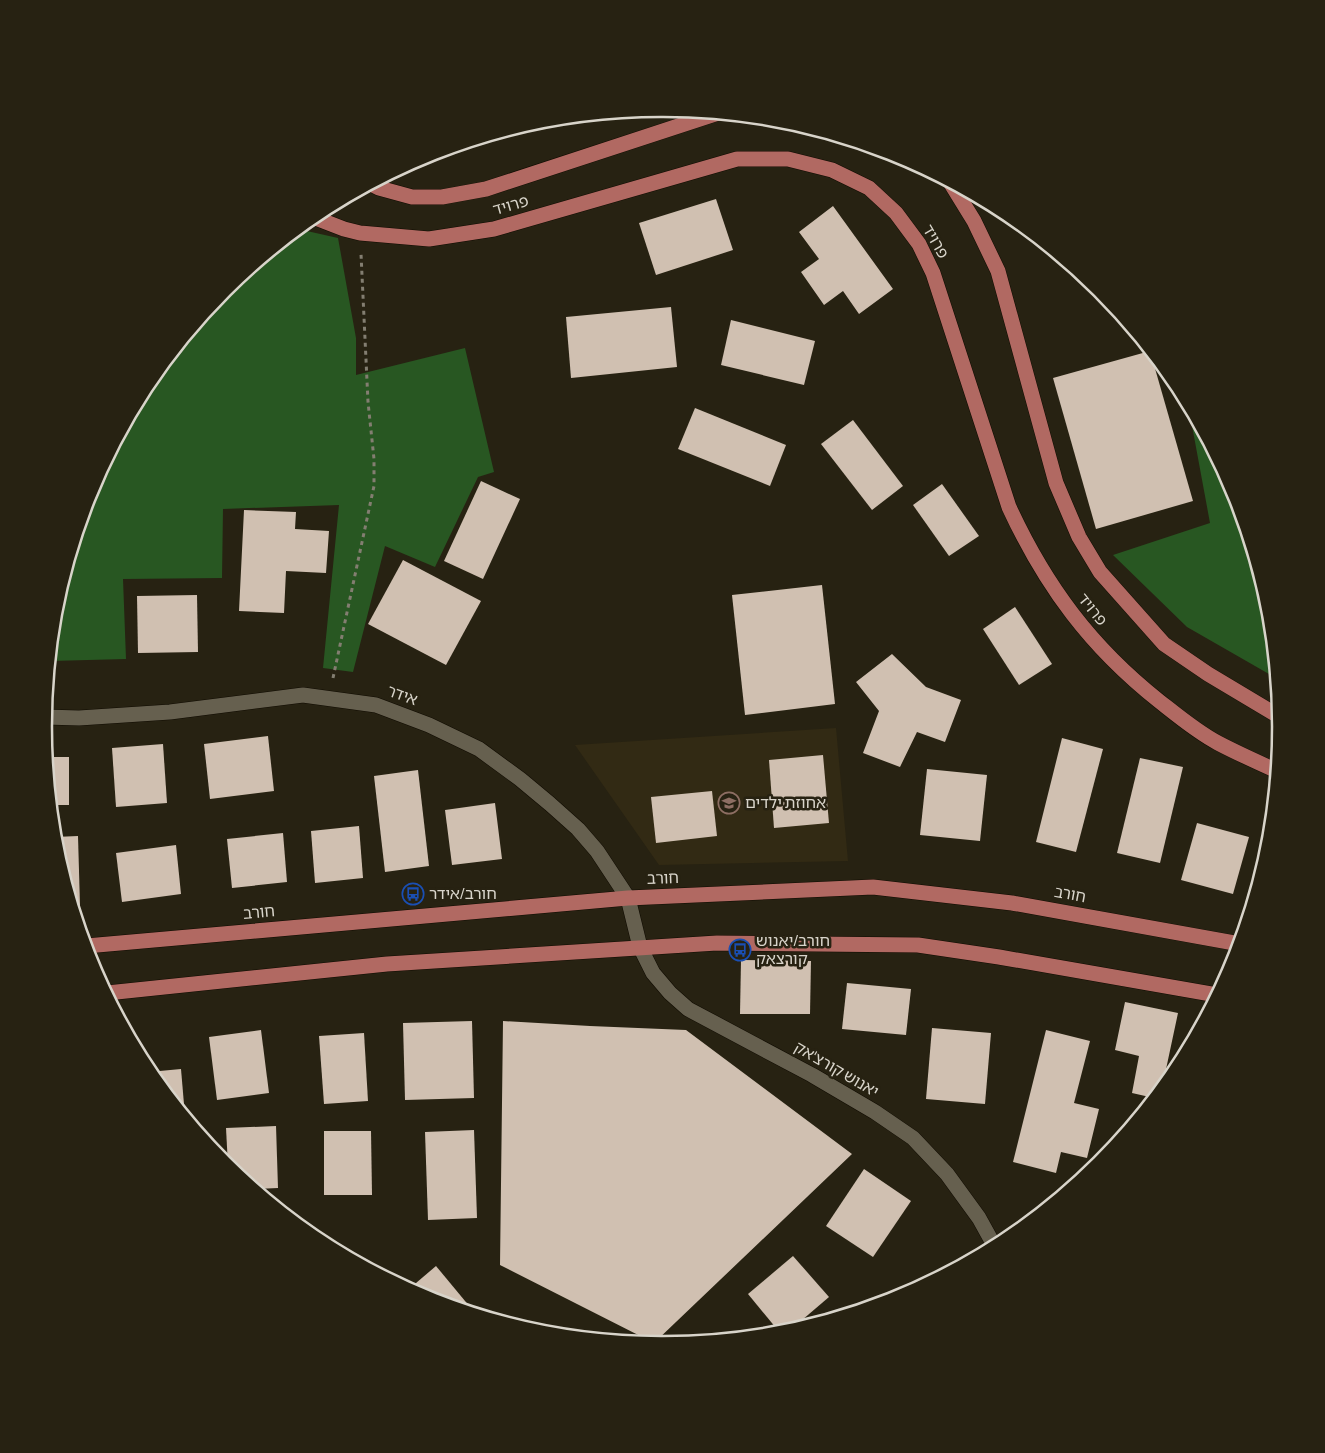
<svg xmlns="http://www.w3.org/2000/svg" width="1325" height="1453" font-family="'Sofia Sans Condensed','Noto Sans Hebrew',sans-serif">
<rect width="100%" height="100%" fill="#272212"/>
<!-- built -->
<polygon fill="#322a14" points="836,728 848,861 659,865 575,745"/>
<!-- forest -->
<g fill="#285722">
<polygon points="298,229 338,238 356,338 356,375 465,348 494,472 478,477 435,567 385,546 353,672 323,668 339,505 223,509 222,578 123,579 126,659 50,661 56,606 91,489 148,383 225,289"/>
<polygon points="1188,404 1234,490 1269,606 1276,678 1187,627 1113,555 1210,523"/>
</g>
<!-- building -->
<g fill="#d0c0b1">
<polygon points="716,199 733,250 656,275 639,223"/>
<polygon points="833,206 893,289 859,314 843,291 824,305 801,272 819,259 799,232"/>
<polygon points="671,307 677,367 571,378 566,317"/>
<polygon points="731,320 815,341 804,385 721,365"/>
<polygon points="1150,351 1193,501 1096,529 1053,378"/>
<polygon points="695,408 786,445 770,486 678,449"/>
<polygon points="853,420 903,486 872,510 821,444"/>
<polygon points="481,481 520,499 483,579 444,561"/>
<polygon points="942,484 979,536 949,556 913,505"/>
<polygon points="244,510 296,512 295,529 329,531 326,573 286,571 284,613 239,611"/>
<polygon points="403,560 481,601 446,665 368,624"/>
<polygon points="822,585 835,704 745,715 732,595"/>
<polygon points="197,595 198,652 138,653 137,596"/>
<polygon points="1015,607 1052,664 1019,685 983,629"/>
<polygon points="892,654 926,687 961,700 945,742 917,732 900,767 863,753 879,711 856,682"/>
<polygon points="268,736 274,791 210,799 204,744"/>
<polygon points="1062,738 1103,749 1076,852 1036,842"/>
<polygon points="163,744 167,803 116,807 112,748"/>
<polygon points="823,755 829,823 774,828 769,760"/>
<polygon points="47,757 69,757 69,805 51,805"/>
<polygon points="1140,758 1183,767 1160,863 1117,853"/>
<polygon points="927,769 987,775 980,841 920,835"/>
<polygon points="418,770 429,866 385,872 374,776"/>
<polygon points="712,791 717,836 656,843 651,797"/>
<polygon points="495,803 502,859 452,865 445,810"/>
<polygon points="1197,823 1249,837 1233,894 1181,880"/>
<polygon points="359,826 363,878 315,883 311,831"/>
<polygon points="283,833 287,882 232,888 227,839"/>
<polygon points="78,836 80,906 73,906 56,847 55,837"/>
<polygon points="176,845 181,894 122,902 116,853"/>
<polygon points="741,960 811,961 810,1014 740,1014"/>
<polygon points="847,983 911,989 906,1035 842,1029"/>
<polygon points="1125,1002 1178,1013 1162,1088 1154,1098 1132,1093 1139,1056 1115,1050"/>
<polygon points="472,1021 474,1098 405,1100 403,1023"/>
<polygon points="503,1021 590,1026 686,1030 852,1154 654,1343 500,1265"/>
<polygon points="932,1028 991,1033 985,1104 926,1099"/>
<polygon points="261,1030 269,1093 217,1100 209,1037"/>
<polygon points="1046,1030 1090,1041 1074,1103 1099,1109 1087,1158 1061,1152 1056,1173 1013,1162"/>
<polygon points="364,1033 368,1101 324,1104 319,1036"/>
<polygon points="181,1069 185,1116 149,1072"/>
<polygon points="276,1126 278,1188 256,1189 228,1166 226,1128"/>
<polygon points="474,1130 477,1218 428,1220 425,1132"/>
<polygon points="324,1131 371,1131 372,1195 324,1195"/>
<polygon points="864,1169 911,1201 873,1257 826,1226"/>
<polygon points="793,1256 829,1297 788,1332 781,1334 748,1294"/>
<polygon points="436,1266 475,1313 425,1298 409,1289"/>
<polygon points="941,1272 943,1275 931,1281"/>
<polygon points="540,1323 549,1334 531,1330"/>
</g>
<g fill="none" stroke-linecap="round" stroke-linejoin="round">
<!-- minor casing -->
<g stroke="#100b01" stroke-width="16">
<polyline id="minor" points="45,717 79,718 170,712 303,695 376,705 429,725 479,749 520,779 550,804 578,829 597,851 628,898 640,947 653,973 670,993 688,1009 812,1075 875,1112 913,1138 947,1174 979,1218 995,1247"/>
</g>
<!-- major casing -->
<g stroke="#100b01" stroke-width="16">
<g id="major">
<polyline points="950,182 974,221 998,271 1056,483 1079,537 1100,572 1164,644 1208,674 1280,717"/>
<polyline points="371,184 379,188 412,197 442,197 486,189 718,113"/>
<path d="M313,217L344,229L360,233L429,239L494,229L737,159H788L832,170L869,188L896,213L919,244L933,273L1009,507C1046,587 1091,647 1159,701C1178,716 1197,732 1218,743C1237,753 1257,762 1277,771"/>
<polyline points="86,946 628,898 873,887 1012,903 1240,944"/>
<polyline points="107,993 387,964 717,943 918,945 999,957 1217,995"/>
</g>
</g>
<!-- path -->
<polyline stroke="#837e71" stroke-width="3" stroke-dasharray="4 4" stroke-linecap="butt" points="333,678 374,486 374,459 368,402 361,254"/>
<!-- minor -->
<use href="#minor" stroke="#66604f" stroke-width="15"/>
<!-- major -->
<use href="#major" stroke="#b16962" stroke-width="15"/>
</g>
<!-- icons -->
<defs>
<g id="school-ring" transform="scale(1.125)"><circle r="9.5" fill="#272212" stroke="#8d6e63" stroke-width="1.5"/><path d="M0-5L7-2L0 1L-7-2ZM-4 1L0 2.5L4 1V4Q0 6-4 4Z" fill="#8d6e63"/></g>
<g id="bus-ring" transform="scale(1.125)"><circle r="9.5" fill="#272212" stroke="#1a4fb4" stroke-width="1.5"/><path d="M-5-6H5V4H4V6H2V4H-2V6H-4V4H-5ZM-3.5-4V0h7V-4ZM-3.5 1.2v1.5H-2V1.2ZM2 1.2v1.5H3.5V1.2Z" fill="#1a4fb4"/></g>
</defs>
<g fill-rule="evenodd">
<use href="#school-ring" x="729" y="803"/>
<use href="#bus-ring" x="413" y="894"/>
<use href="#bus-ring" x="740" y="950"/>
</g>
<g text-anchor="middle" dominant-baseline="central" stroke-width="5" stroke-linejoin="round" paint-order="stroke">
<!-- street labels -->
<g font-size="16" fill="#d8d4ca" stroke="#272212">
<text transform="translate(511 206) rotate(-16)">פרויד</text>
<text transform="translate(935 242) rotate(60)">פרויד</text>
<text transform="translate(1092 610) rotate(51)">פרויד</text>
<text transform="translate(402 696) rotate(20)">אידר</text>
<text transform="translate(663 879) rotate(-2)">חורב</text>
<text transform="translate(1070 895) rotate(10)">חורב</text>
<text transform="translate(259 913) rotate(-5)">חורב</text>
<text transform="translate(836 1070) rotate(30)">יאנוש קורצ'אק</text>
</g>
<!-- poi labels -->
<g font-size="16" fill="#d8d4ca" stroke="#272212" text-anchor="start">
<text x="745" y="803">אחוזת ילדים</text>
<text x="429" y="894">חורב/אידר</text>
<text x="756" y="941">חורב/יאנוש<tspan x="756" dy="18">קורצאק</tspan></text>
</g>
</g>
<!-- crop -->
<path d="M0 0H1325V1453H0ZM661 117H663A609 609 0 0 1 1272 726V727A609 609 0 0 1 663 1336H661A609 609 0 0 1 52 727V726A609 609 0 0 1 661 117Z" fill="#272212" fill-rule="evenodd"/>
<path fill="none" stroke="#d8d4ca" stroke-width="2.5" d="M661 117H663A609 609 0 0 1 1272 726V727A609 609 0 0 1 663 1336H661A609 609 0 0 1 52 727V726A609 609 0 0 1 661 117Z"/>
</svg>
